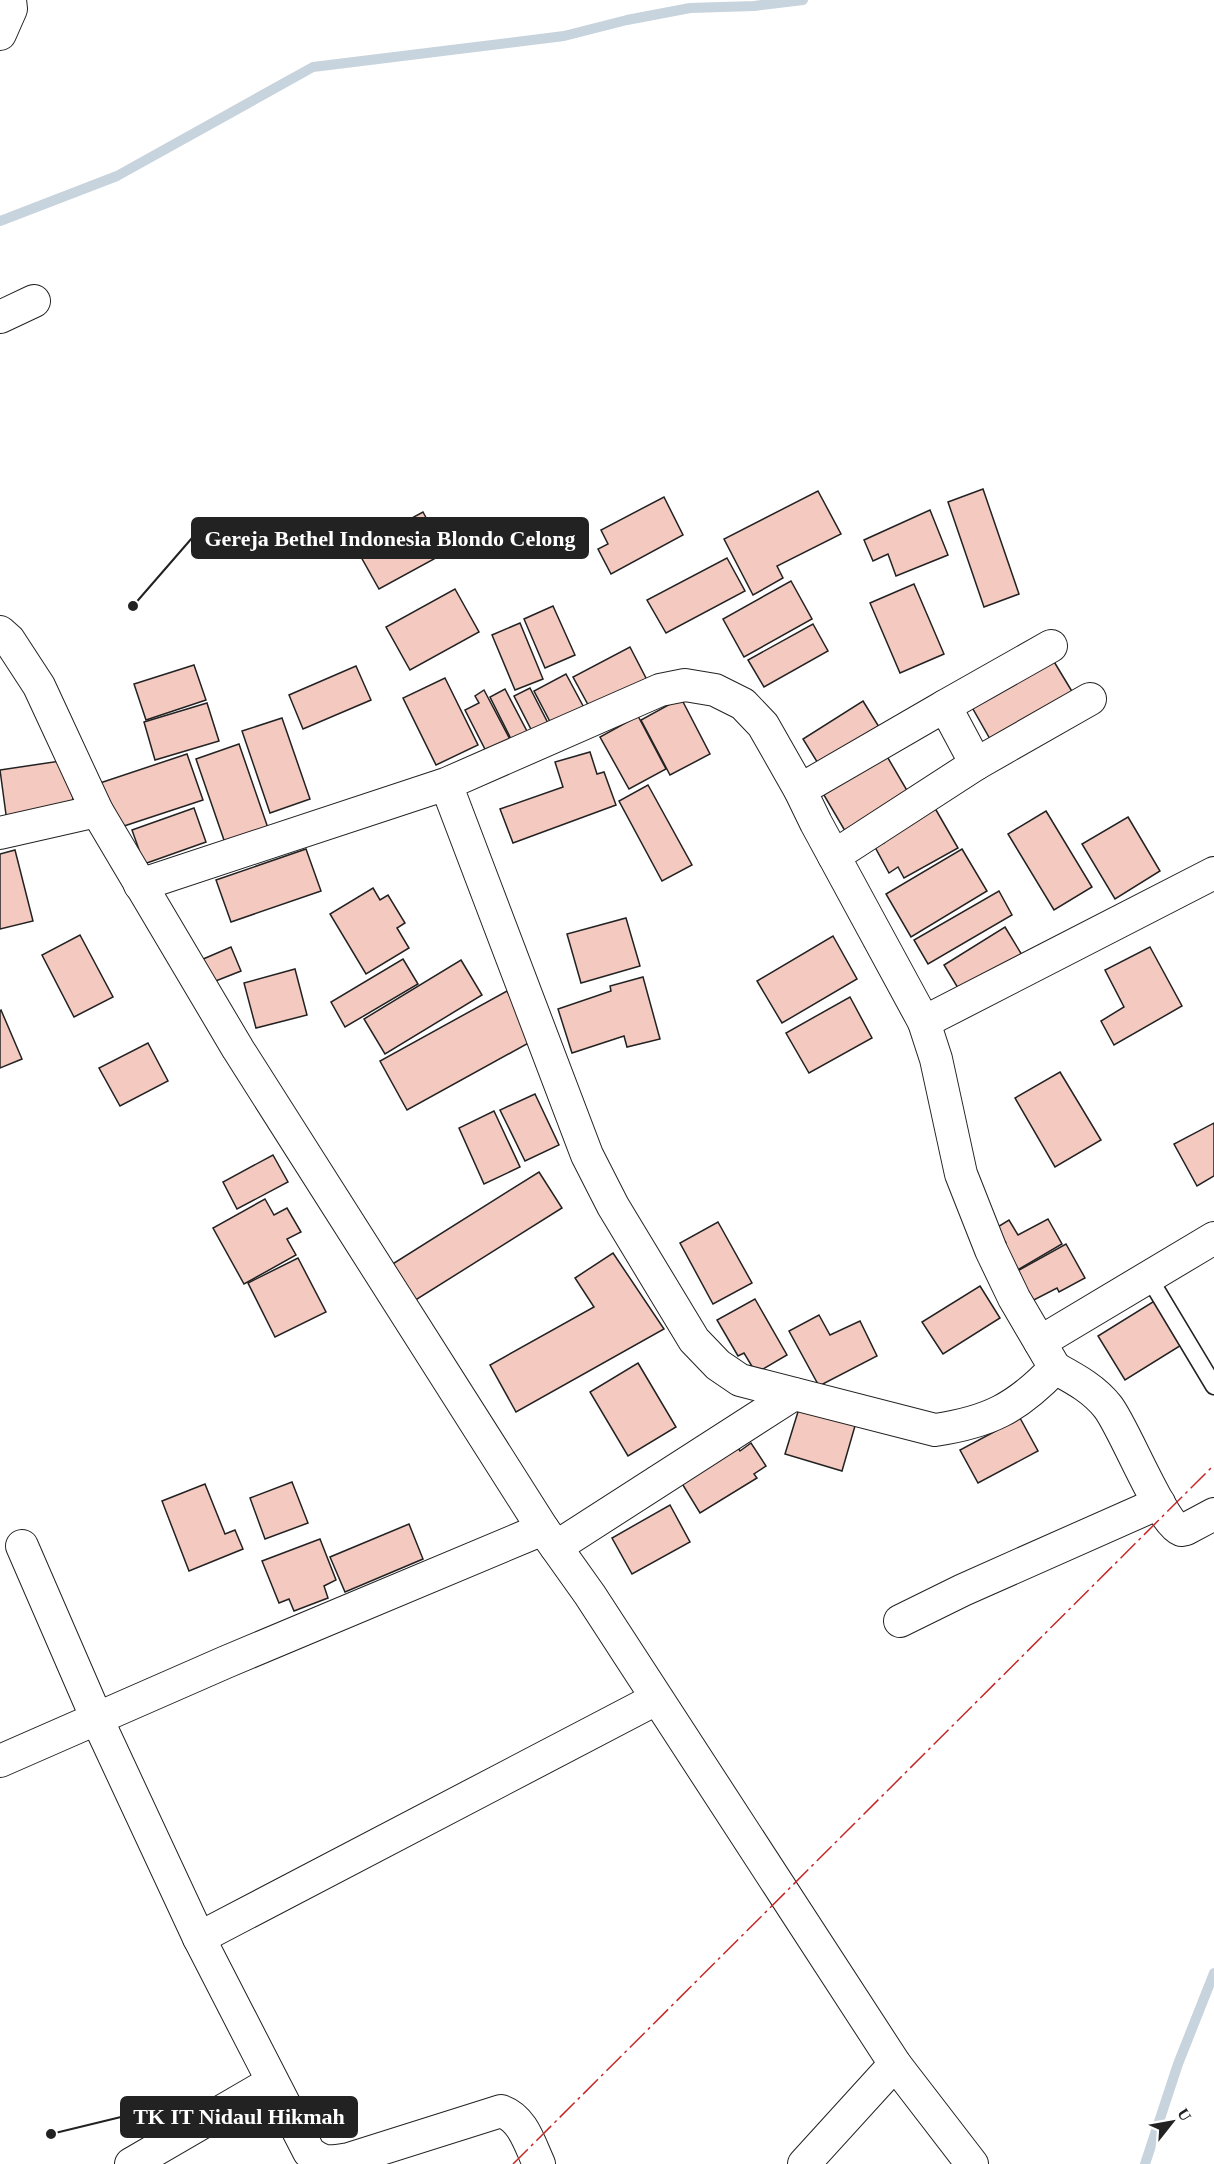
<svg xmlns="http://www.w3.org/2000/svg" width="1214" height="2164" font-family="Georgia,serif">
<rect width="100%" height="100%" fill="#fff"/>
<g fill="none" stroke-linecap="round" stroke-linejoin="round">
<!-- stream -->
<g stroke="#c7d3dd" stroke-width="10">
<polyline points="0,221 117,176 313,67 564,36 627,20 690,8 754,6 803,0"/>
<polyline points="1145,2164 1178,2064 1214,1973"/>
</g>
</g>
<!-- building -->
<g fill="#f3c9c0" stroke="#222" stroke-width="1.5">
<polygon points="983,489 1019,594 984,607 948,502"/>
<polygon points="818,491 841,534 777,566 783,578 753,595 724,539"/>
<polygon points="664,497 683,535 611,574 598,549 608,544 601,530"/>
<polygon points="930,510 948,555 896,576 888,554 873,561 864,540"/>
<polygon points="423,512 445,553 379,589 356,548"/>
<polygon points="727,558 745,591 666,633 647,600"/>
<polygon points="791,581 812,619 744,657 723,619"/>
<polygon points="914,584 944,654 900,673 870,603"/>
<polygon points="455,589 479,632 410,670 386,627"/>
<polygon points="553,606 575,655 545,668 524,619"/>
<polygon points="520,623 543,679 515,690 492,635"/>
<polygon points="813,624 828,651 764,687 748,660"/>
<polygon points="630,647 648,682 592,712 573,677"/>
<polygon points="1050,655 1076,698 994,746 969,702"/>
<polygon points="194,665 206,700 146,720 134,684"/>
<polygon points="356,666 371,700 303,729 289,695"/>
<polygon points="566,674 589,717 557,735 534,691"/>
<polygon points="445,678 478,745 436,765 403,698"/>
<polygon points="530,688 552,731 536,739 514,696"/>
<polygon points="505,689 530,737 514,745 490,697"/>
<polygon points="484,690 514,747 490,759 465,710 479,703 475,696"/>
<polygon points="681,698 710,754 670,775 641,720"/>
<polygon points="863,701 884,735 824,773 803,739"/>
<polygon points="207,703 219,741 155,760 144,722"/>
<polygon points="638,716 666,769 629,789 600,737"/>
<polygon points="282,718 310,799 270,813 242,731"/>
<polygon points="239,744 268,828 225,843 196,759"/>
<polygon points="590,752 597,774 604,772 616,805 513,843 500,809 563,787 555,762"/>
<polygon points="885,753 912,799 848,836 821,790"/>
<polygon points="187,754 203,800 115,829 100,783"/>
<polygon points="67,760 75,812 7,822 0,770"/>
<polygon points="648,785 692,865 662,881 619,801"/>
<polygon points="932,803 958,848 904,878 898,867 889,873 875,847 884,843 879,833"/>
<polygon points="194,808 206,842 144,864 132,830"/>
<polygon points="1046,811 1092,887 1054,910 1008,834"/>
<polygon points="1128,817 1160,871 1115,899 1082,844"/>
<polygon points="306,849 321,891 231,922 216,880"/>
<polygon points="962,849 987,891 911,937 886,894"/>
<polygon points="15,850 33,921 0,929 0,854"/>
<polygon points="373,888 380,900 388,895 405,923 397,928 409,948 366,974 330,914"/>
<polygon points="999,891 1012,915 928,964 914,940"/>
<polygon points="626,918 640,966 581,983 567,934"/>
<polygon points="1005,927 1022,955 961,993 944,965"/>
<polygon points="80,935 113,997 74,1017 42,955"/>
<polygon points="833,936 857,979 782,1023 757,981"/>
<polygon points="231,947 241,971 203,986 194,963"/>
<polygon points="1150,947 1182,1006 1114,1045 1101,1021 1124,1007 1105,970"/>
<polygon points="403,959 418,984 345,1027 331,1002"/>
<polygon points="461,960 482,995 385,1054 364,1019"/>
<polygon points="295,969 307,1015 256,1028 244,983"/>
<polygon points="643,977 660,1039 627,1047 624,1036 572,1053 558,1009 611,991 610,986"/>
<polygon points="507,991 534,1040 407,1110 380,1061"/>
<polygon points="850,997 872,1038 809,1073 786,1033"/>
<polygon points="1,1010 22,1059 0,1068 0,1011"/>
<polygon points="148,1043 168,1081 120,1106 99,1068"/>
<polygon points="1060,1072 1101,1140 1055,1167 1015,1098"/>
<polygon points="535,1094 559,1145 525,1161 500,1110"/>
<polygon points="494,1111 520,1167 484,1184 459,1128"/>
<polygon points="1214,1123 1214,1176 1197,1186 1174,1144"/>
<polygon points="273,1155 288,1182 237,1209 223,1182"/>
<polygon points="539,1172 562,1208 414,1301 391,1265"/>
<polygon points="265,1199 274,1215 287,1208 301,1232 287,1239 296,1255 244,1284 213,1228"/>
<polygon points="1048,1219 1062,1244 1014,1272 999,1247 1006,1243 996,1228 1009,1220 1018,1235"/>
<polygon points="718,1222 752,1283 713,1304 680,1243"/>
<polygon points="1066,1244 1085,1278 1059,1292 1057,1288 1028,1303 1012,1274"/>
<polygon points="613,1253 664,1329 516,1412 490,1365 594,1307 575,1278"/>
<polygon points="298,1258 326,1312 275,1337 248,1283"/>
<polygon points="980,1286 1000,1318 943,1354 922,1322"/>
<polygon points="755,1299 787,1355 756,1373 744,1353 738,1356 717,1320"/>
<polygon points="1156,1300 1183,1344 1125,1380 1098,1336"/>
<polygon points="819,1315 830,1335 860,1321 877,1356 819,1386 789,1331"/>
<polygon points="638,1363 676,1427 628,1456 590,1392"/>
<polygon points="801,1402 857,1419 842,1471 785,1454"/>
<polygon points="1020,1418 1038,1451 978,1483 960,1450"/>
<polygon points="734,1441 740,1451 751,1443 766,1466 754,1474 757,1478 700,1513 678,1477"/>
<polygon points="292,1482 308,1523 265,1539 250,1498"/>
<polygon points="205,1484 225,1534 235,1530 243,1549 189,1571 162,1501"/>
<polygon points="670,1505 690,1542 632,1574 612,1538"/>
<polygon points="409,1524 423,1559 345,1592 330,1557"/>
<polygon points="320,1539 336,1580 324,1586 328,1598 294,1611 289,1599 279,1603 262,1561"/>
</g>
<g fill="none" stroke-linecap="round" stroke-linejoin="round">
<!-- service casing -->
<g stroke="#222" stroke-width="19">
<polyline id="service" points="1148,1276 1214,1386"/>
</g>
<!-- minor casing -->
<g stroke="#222" stroke-width="34">
<g id="minor">
<polyline points="0,34 11,9 10,0"/>
<polyline points="0,317 34,301"/>
<polyline points="0,632 9,640 39,686 97,811 238,1049 543,1529 590,1595 895,2064 972,2164"/>
<polyline points="945,706 1051,646"/>
<polyline points="976,764 1090,699"/>
<polyline points="800,790 945,706 976,764 834,856"/>
<polyline points="0,833 97,811"/>
<path d="M140,885L446,784L660,690L685,685L715,690L743,704L763,725L800,790L816,823L924,1022L936,1059L961,1174L991,1250L1014,1298L1055,1368C1017,1408 989,1422 935,1430L740,1380L718,1365L694,1340L613,1206L587,1155L446,784"/>
<polyline points="924,1022 1214,873"/>
<polyline points="1040,1342 1214,1238"/>
<path d="M1055,1368C1075,1379 1094,1389 1108,1407C1125,1429 1161,1523 1181,1530L1186,1529L1214,1514"/>
<path d="M22,1546L97,1719L199,1938L309,2152C323,2164 330,2162 349,2159L501,2111C523,2118 530,2145 539,2164"/>
<polyline points="556,1547 794,1394"/>
<polyline points="900,1621 963,1590 1159,1503"/>
<polyline points="0,1761 226,1662 543,1529"/>
<polyline points="199,1938 656,1699"/>
<polyline points="131,2164 272,2082"/>
<polyline points="804,2164 895,2064"/>
</g>
</g>
<!-- service -->
<use href="#service" stroke="#fff" stroke-width="16"/>
<!-- minor -->
<use href="#minor" stroke="#fff" stroke-width="32"/>
<!-- power -->
<polyline stroke="#c62828" stroke-width="1.5" stroke-dasharray="21 4.5 3 4.5" stroke-linecap="butt" points="513,2164 1214,1465"/>
</g>
<!-- callouts -->
<path fill="none" stroke="#222" stroke-width="2" d="M133 606L192 538M51 2134L121 2117"/>
<g fill="#222" stroke="#fff" stroke-width="2">
<circle cx="133" cy="606" r="6"/>
<circle cx="51" cy="2134" r="6"/>
</g>
<g fill="#222" stroke="#222" stroke-width="2">
<rect x="192" y="518" width="396" height="40" rx="6"/>
<rect x="121" y="2097" width="236" height="40" rx="6"/>
</g>
<g font-size="22" text-anchor="middle" font-weight="bold" fill="#fff">
<text x="390" y="546">Gereja Bethel Indonesia Blondo Celong</text>
<text x="239" y="2124">TK IT Nidaul Hikmah</text>
</g>
<!-- north arrow -->
<g transform="translate(1172 2122) rotate(59)" stroke="#ffffff" stroke-width="4.5" paint-order="stroke">
<path d="M0-4.5L10 22L0 15L-10 22Z" fill="#222222"/>
<text y="-9" font-size="16" font-weight="bold" text-anchor="middle" fill="#222222">U</text>
</g>
</svg>
